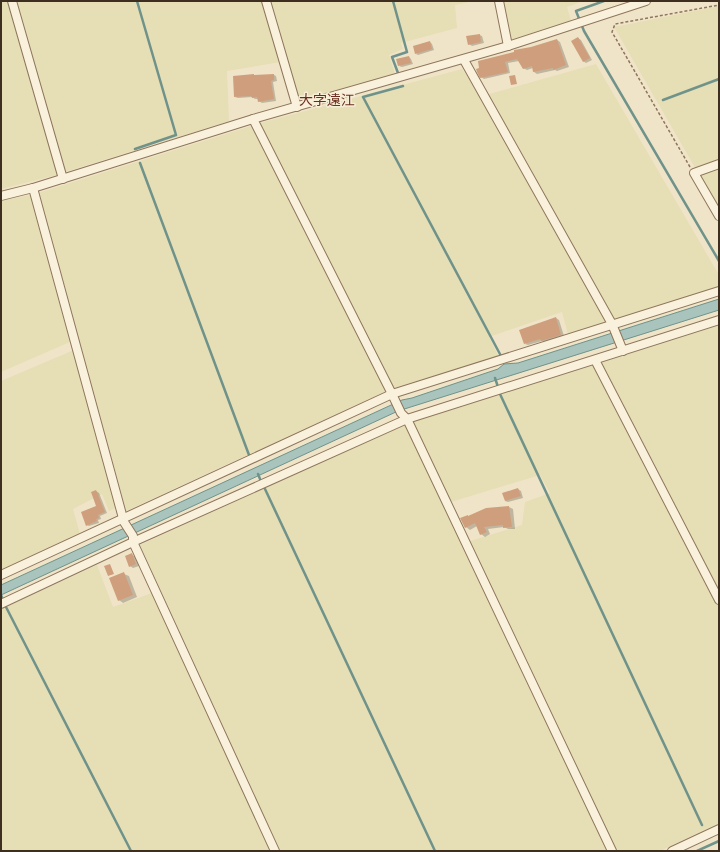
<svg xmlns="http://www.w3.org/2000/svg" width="720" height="852" font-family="Lora,'Noto Sans JP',serif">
<rect width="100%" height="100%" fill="#f0e4c8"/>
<!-- farmland -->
<g fill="#e6deb5">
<polygon points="1,1 8,1 57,175 1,189"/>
<polygon points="16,1 263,1 281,62 227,71 229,121 65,172"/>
<polygon points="270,1 474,1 455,5 457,28 401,43 403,49 389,55 395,74 300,101"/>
<polygon points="503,1 583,1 567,7 571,21 511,41"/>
<polygon points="719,6 719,209 614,27"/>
<polygon points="596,64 719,275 719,288 568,334 562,312 489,337 499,357 393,388 126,511 38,193 264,122 462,69 482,96"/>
<polygon points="30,195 70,342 1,372 1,201"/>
<polygon points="719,323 719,823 660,851 615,851 470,541 522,525 525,502 550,493 540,475 451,502 413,421"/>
<polygon points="74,350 116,508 109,511 102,494 73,509 80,534 1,570 1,381"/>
<polygon points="405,424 467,554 608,851 280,851 274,839 140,545"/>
<polygon points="97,565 113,607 152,593 271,851 1,851 1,609"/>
</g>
<!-- water -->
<polygon fill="#a9c4bc" stroke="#6f938a" points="719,299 719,310 398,411 1,595 1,585 402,400 412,398 498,369 504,364 518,363"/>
<!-- shadow -->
<g fill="#0003">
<polygon points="479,35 482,36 484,43 472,46 469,44"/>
<polygon points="578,38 581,40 592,60 586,63 583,61"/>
<polygon points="557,40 560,42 569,67 557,71 555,70 537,74 534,72 533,68 527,70 523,68 519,61 508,63 510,73 484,79 481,77 478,70 531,48"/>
<polygon points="430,42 432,44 434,50 418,55 416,54"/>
<polygon points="409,57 411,59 413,64 402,67 399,66"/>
<polygon points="274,75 276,76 277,81 273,82 276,101 262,103 259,101 259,99 255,99 252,97 238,98 235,97"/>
<polygon points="556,318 559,320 564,336 545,342 542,341 528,345 525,344"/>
<polygon points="518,489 521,491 523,498 508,502 505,501"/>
<polygon points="96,491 99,493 107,513 100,516 101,519 98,520 99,523 89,526 87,525 97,507"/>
<polygon points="509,507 513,509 515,529 508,529 504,527 488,529 490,534 485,537 481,534 477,526 470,530 466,527 469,517"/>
<polygon points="132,555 135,556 139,566 133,568 130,566"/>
<polygon points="124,574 129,576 137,597 123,603 119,600"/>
</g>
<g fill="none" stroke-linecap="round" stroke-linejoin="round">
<!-- stream -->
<g stroke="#6f938a" stroke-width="2.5">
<polyline points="393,1 407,52 392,57 398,73"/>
<polyline points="604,1 576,11 584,31 719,261"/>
<polyline points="403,86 363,97 501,356"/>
<polyline points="663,100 719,79"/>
<polyline points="135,149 176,135 137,1"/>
<polyline points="140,163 249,455"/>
<polyline points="495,378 498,387"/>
<polyline points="500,394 702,825"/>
<polyline points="258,474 260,479"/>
<polyline points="265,489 435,851"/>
<polyline points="1,595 3,600"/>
<polyline points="6,607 131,851"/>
<polyline points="697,851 719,841"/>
</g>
</g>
<!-- building -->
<g fill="#cf9f7d">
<polygon points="480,34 481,42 468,45 466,36"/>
<polygon points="578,37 590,58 583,62 571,41"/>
<polygon points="557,39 566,65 553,70 553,68 533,72 532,66 523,69 517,59 505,62 508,72 480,78 477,72 476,69 479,68 478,61 514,52 514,50 531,47"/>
<polygon points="430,41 432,49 415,54 413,46"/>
<polygon points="409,56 411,63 398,66 396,59"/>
<polygon points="254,74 254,75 274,74 274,80 271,81 274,99 258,102 257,97 252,98 251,96 234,97 233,76"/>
<polygon points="515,75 517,84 511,85 509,76"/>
<polygon points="556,317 561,335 541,341 540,339 524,344 519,330"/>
<polygon points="518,488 521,496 505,501 502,493"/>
<polygon points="96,490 105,512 98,515 99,518 96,519 97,521 86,526 81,512 96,506 91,492"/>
<polygon points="509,506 512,527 503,528 503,525 484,527 487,532 480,535 475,523 465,528 460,518 468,515 468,516 486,508"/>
<polygon points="132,553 136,564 129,567 125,556"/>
<polygon points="110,564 114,574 108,576 104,566"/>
<polygon points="124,572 133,595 118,601 109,578"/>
</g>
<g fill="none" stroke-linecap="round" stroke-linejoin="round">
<!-- minor casing -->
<g stroke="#8d765c" stroke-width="10">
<g id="minor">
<polyline points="12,1 63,179"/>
<polyline points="266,1 297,107"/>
<polyline points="499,1 508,46"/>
<polyline points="464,60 612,324 623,351"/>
<polyline points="253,119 392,394 401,413 407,419 612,851"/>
<polyline points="719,164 694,173 719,216"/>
<polyline points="33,188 124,522 133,536 133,542 275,851"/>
<polyline points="1,196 33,188 253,119 508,46 646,1"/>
<polyline points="595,360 719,600"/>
<polyline points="1,575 392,394 719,291"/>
<polyline points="1,604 133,542 407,419 719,320"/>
<polyline points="672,851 719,829"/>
</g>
</g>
<!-- path -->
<polyline stroke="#8d765c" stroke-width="1.5" stroke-dasharray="3 2" stroke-linecap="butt" points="690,167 612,32 615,24 719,5"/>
<!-- minor -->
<use href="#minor" stroke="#faf1dc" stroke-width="8"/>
</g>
<g text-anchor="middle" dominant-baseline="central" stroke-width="3" stroke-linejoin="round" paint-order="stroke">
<!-- quarter labels -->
<g font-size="14" fill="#6b2e1e" stroke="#f7eed8">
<text x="327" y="100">大字遠江</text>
</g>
</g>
<!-- border -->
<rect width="720" height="852" fill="none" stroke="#3d2e20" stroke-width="4"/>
</svg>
